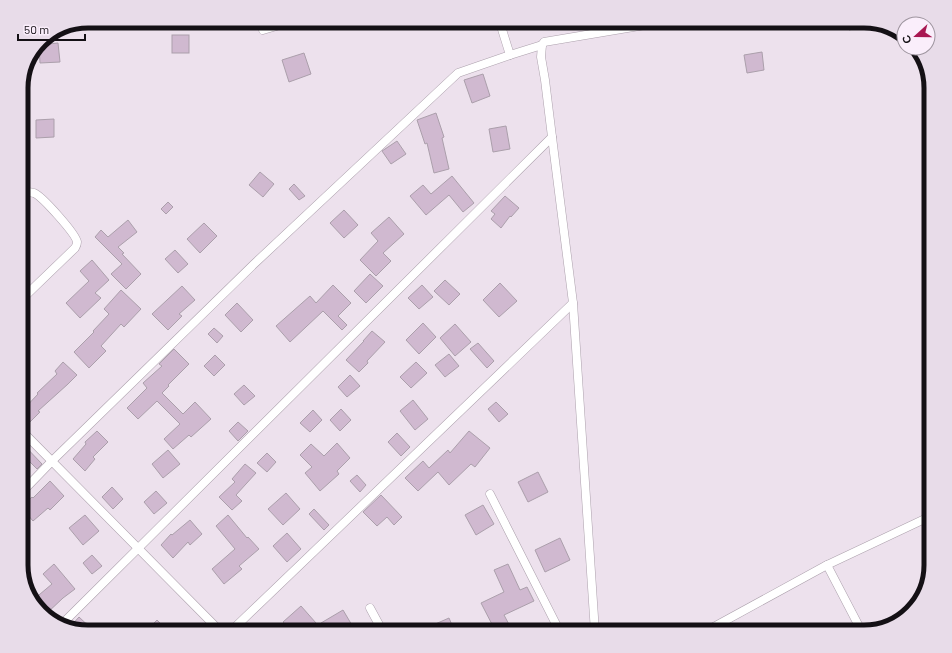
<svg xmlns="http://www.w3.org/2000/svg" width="952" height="653" font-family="Barlow,sans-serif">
<rect width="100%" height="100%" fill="#ede1ed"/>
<!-- building -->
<g fill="#d0b9d0" stroke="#ab9fab">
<polygon points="847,21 861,21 862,27 849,30"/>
<rect x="172" y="35" width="17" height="18"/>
<polygon points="58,43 60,62 40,63 39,45"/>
<polygon points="762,52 764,70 747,73 744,55"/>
<polygon points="304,53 311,74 289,82 282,60"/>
<polygon points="483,74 490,96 472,103 464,80"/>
<polygon points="436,113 444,137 442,138 449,169 434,173 427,143 425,144 417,120"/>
<polygon points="54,119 54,137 36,138 36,120"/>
<polygon points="506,126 510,149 493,152 489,129"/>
<polygon points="397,141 406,154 391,164 382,151"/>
<polygon points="260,172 274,184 263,197 249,185"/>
<polygon points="452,176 474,203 463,212 449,195 426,215 410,196 423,185 431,194"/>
<polygon points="294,184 305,196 299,200 289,189"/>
<polygon points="505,196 519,208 511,217 510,216 501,228 491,219 495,214 491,211"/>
<polygon points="168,202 173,207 166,214 161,209"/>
<polygon points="344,210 358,225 344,238 330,223"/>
<polygon points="389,217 404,234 383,253 391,261 376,276 360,260 378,241 371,233"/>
<polygon points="128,220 137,232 118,247 124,253 122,254 141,274 126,289 111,274 122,264 95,237 101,230 108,237"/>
<polygon points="204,223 217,236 200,253 187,239"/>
<polygon points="175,250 188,264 178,273 165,259"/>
<polygon points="92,260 109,280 95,293 101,298 80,318 66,303 89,281 80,271"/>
<polygon points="370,274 383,286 366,303 354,291"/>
<polygon points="445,280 460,294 449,305 434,291"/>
<polygon points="500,283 517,301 499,317 483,300"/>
<polygon points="333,285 351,303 338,316 347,325 342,330 323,311 290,342 276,326 310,296 316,303"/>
<polygon points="422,285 433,297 419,309 408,298"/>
<polygon points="182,286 195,300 179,314 182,316 168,330 152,314"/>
<polygon points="121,290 141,309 124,327 121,324 101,346 106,351 89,368 74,352 94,332 93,331 109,314 104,309"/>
<polygon points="237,303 253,320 241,332 225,315"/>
<polygon points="423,323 436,337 419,354 406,340"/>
<polygon points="455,324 471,342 455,356 440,338"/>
<polygon points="214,328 223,336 217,343 208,334"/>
<polygon points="372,331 385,342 367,361 368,363 359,372 346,360 364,341 363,341"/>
<polygon points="478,343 494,361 487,368 470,349"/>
<polygon points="174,349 189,364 168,385 169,386 162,393 183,414 195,402 211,419 191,437 189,435 173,449 164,439 180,424 157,401 138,419 127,408 147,388 143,383 162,366 159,364"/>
<polygon points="449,354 459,366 445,377 435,365"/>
<polygon points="215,355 225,365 214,376 204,366"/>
<polygon points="63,362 77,375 68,384 38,411 40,412 30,422 21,414 21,412 38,394 37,393 57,374 55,371"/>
<polygon points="416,362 427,373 411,388 400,377"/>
<polygon points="350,375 360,386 347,397 338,387"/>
<polygon points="244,385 255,396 244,405 234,394"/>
<polygon points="413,400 428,419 415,430 400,411"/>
<polygon points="496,402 508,414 499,422 488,409"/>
<polygon points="341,409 351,420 340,431 330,420"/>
<polygon points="313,410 322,420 310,432 300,423"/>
<polygon points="238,422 248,431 238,441 229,431"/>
<polygon points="97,431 108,442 93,457 95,459 85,471 73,459 86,444 85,442"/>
<polygon points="469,431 490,448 475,467 471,464 449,485 438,472 418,491 405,478 423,461 429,468 448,450 450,453"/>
<polygon points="397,433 410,447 401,456 388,442"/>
<polygon points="21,442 42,464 37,469 21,453"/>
<polygon points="337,443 350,458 337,471 339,474 320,491 305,473 312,467 300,455 311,444 324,456"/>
<polygon points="168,450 180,464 163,478 152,464"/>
<polygon points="267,453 276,462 267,472 257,463"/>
<polygon points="245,464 256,473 236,495 242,501 232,510 219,497 235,482 232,479"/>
<polygon points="538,472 548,492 528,502 518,482"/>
<polygon points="357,475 366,485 360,492 350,481"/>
<polygon points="50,481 64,496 50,510 48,508 33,521 21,507 32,497 33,498"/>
<polygon points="112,487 123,499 113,509 102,497"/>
<polygon points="156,491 167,503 154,514 144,502"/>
<polygon points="286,493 300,509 283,525 268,509"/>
<polygon points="381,495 402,517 394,525 387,517 377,526 363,512"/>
<polygon points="483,505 494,524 476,535 465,515"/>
<polygon points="314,509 329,525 324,530 309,514"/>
<polygon points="85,515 99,531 83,545 69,528"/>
<polygon points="228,515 247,538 248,537 259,549 239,566 242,569 224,584 212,569 235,549 216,526"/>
<polygon points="190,520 202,534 190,545 188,542 173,558 161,545 171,534 172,535"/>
<polygon points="287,533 301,549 287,562 273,546"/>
<polygon points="560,538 570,560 545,572 535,550"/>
<polygon points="92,555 102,566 92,574 83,563"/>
<polygon points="54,564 75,589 63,598 46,614 33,600 52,584 43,574"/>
<polygon points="508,564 520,590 527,587 534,601 504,615 513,632 496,632 481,603 504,592 494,570"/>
<polygon points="301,606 316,623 306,632 293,632 283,622"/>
<polygon points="343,610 356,632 326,632 321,623"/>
<polygon points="79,617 95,632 88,632 70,627"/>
<polygon points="449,618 455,632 436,632 433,625"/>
<polygon points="157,620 169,632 145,632"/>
</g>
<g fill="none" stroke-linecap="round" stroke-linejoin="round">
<!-- street casing -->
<g stroke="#aca0ac" stroke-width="9">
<g id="street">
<polyline points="500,23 510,55 542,45"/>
<polyline points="263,30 280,25"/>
<polyline points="552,137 573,303 595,632"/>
<path d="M21,191C25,192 30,192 34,193C42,196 76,234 77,242C77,245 76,246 75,248L21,300"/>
<polyline points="21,430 221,632"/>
<polyline points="21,493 52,461 254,264 458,73 510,55"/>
<polyline points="490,494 560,632"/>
<polyline points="827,565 862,632"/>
<polyline points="370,608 383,632"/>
<polyline points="62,624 552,137 545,80 541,57 542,45 544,42 663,22"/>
<polyline points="230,632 573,303"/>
<polyline points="703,632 710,629 827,565 931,516"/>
</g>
</g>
<!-- street -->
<use href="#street" stroke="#fff" stroke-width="8"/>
</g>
<!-- crop -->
<path d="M0 0H952V653H0ZM88 28H864A60 60 0 0 1 924 88V565A60 60 0 0 1 864 625H88A60 60 0 0 1 28 565V88A60 60 0 0 1 88 28Z" fill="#e8dce9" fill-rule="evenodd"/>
<path fill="none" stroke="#141015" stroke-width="5" d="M88 28H864A60 60 0 0 1 924 88V565A60 60 0 0 1 864 625H88A60 60 0 0 1 28 565V88A60 60 0 0 1 88 28Z"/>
<!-- north arrow -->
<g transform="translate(916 36) rotate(249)"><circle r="19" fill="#faeefb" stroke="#9e959f"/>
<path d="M0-3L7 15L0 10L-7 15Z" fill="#a81752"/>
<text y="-6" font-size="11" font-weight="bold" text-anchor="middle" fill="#141015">С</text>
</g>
<!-- scale -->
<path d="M18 34v6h67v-6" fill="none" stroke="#141015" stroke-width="2"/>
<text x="24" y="34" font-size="12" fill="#141015" stroke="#faeefb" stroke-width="3" paint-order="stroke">50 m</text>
</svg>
